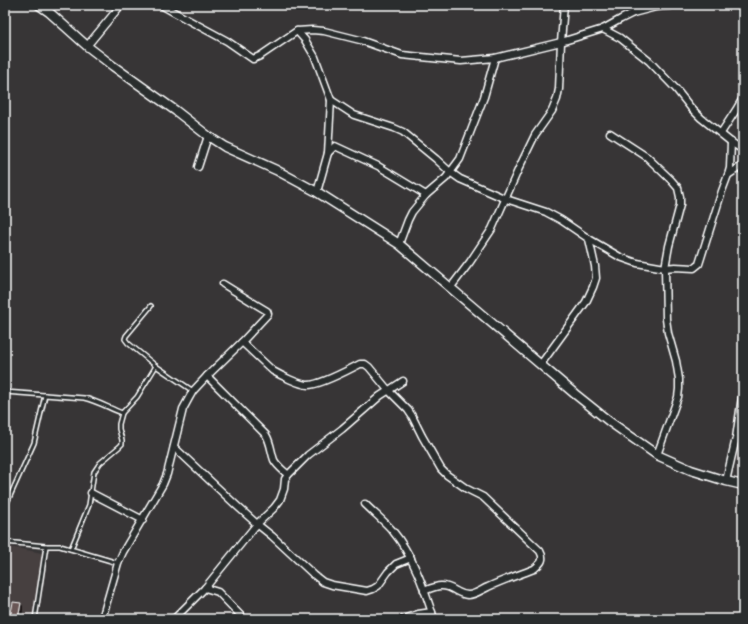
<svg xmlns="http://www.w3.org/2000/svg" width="748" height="624" font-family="Kalam,sans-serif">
<defs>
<filter id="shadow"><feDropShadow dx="3" dy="3" stdDeviation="0" flood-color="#0009"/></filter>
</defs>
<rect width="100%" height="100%" fill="#373536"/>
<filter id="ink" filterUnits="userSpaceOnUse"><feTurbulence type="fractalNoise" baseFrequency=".025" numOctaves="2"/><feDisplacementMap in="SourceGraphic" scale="8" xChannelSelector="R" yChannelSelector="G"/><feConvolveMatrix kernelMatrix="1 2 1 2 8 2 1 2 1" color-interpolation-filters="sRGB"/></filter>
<g filter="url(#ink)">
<!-- built -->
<polygon fill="#463f3f" points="5,546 42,553 32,619 5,619"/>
<!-- building -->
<polygon fill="#695755" stroke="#fff" filter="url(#shadow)" points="13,602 21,603 18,619 10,619"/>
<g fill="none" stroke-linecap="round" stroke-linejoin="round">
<!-- service casing -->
<g stroke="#fff" stroke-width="6">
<g id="service">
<polyline points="151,306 126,336 125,339 128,343 156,366 193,391"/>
<path d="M5,392L84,398C97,401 109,408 122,413"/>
<polyline points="5,507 34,443 45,395"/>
<polyline points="5,542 46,546 60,546 118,563"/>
<polyline points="71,549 89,505 94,472 100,463 119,447 122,444 122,440 119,429 119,424 122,413 137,397 156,366"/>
<polyline points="35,619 46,546"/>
</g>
</g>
<!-- minor casing -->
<g stroke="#fff" stroke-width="9">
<g id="minor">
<polyline points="161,5 190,21 227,41 253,59 260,56 297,31 312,30 324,31 360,40 402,55 461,61 495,58 561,42 603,29 621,19 633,13 656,7 679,5"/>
<polyline points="633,13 634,5"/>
<polyline points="603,29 620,38 649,61 676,89 691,108 701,118 731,142 743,150"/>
<polyline points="297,31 305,40 315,57 331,100 328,153 317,192"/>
<polyline points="87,46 121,5"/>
<polyline points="331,100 354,115 394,128 403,132 436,159 450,172 460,179 506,199 546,212 561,220 589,239 620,257 637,263 665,268 675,267 694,268 699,264 722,191 728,175 730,168 731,142"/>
<polyline points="610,133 647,157 671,180 678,188 680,197 680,205 669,246 665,268 666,319 668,333 676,361 679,379 679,389 678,397 657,455"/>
<polyline points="721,133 736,110 743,98"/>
<polyline points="328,153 335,146 378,166 426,195"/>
<polyline points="198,167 208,136"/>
<polyline points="728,175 743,165"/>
<polyline points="399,244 408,220 412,212 426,195 446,178 460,159 484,97 495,58"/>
<polyline points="451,287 470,262 492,229 519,168 535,135 552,111 557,99 559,89 561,42 564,5"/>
<path d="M242,342L273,371C280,375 300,385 308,385C321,385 348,370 360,364H365L369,367L388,390L408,410L412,416L422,436L441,469L447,475L467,489L483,497L540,551C545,560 541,563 534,569C518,575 503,580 488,587C481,590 475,595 468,595C463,595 460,593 456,591C443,583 437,586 424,591"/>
<polyline points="541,364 586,302 593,287 596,278 595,266 589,239"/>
<path d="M207,376L266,435C271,443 271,452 274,460C277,466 284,471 288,475"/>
<polyline points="174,447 237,506 257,524 272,536 314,575 323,582 332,585 367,591 373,589 378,586 388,572 396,564 411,558"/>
<polyline points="726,481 736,438 743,390"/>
<polyline points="91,493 143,520"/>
<path d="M365,504C374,513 384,521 392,530C413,555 424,588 434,619"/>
<polyline points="205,588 218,592 244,619"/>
<polyline points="102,619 118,563 123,552 163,484 167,474 183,409 189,398 193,391 207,376 242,342 268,314 267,311 257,305 223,284"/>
<polyline points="174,619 205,588 257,524 274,508 280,500 284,489 285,479 288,475 308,455 342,429 380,396 403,381"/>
<polyline points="403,619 418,614 432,612"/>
</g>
</g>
<!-- tertiary casing -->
<g stroke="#fff" stroke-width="11">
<polyline id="tertiary" points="39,5 49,12 87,46 113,66 176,111 208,136 225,147 276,170 317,192 399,244 575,394 610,422 657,455 691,470 726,481 743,485"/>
</g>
<!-- service -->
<use href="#service" stroke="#2a2d2e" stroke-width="3"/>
<!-- minor -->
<use href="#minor" stroke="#2a2d2e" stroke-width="6"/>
<!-- tertiary -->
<use href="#tertiary" stroke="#2a2d2e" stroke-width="8"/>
</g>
</g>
<!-- margin -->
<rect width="748" height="624" fill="none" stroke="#2a2d2e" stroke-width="20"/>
<rect x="10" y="10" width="728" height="604" fill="none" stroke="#fff" stroke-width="1.5" filter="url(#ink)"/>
</svg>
